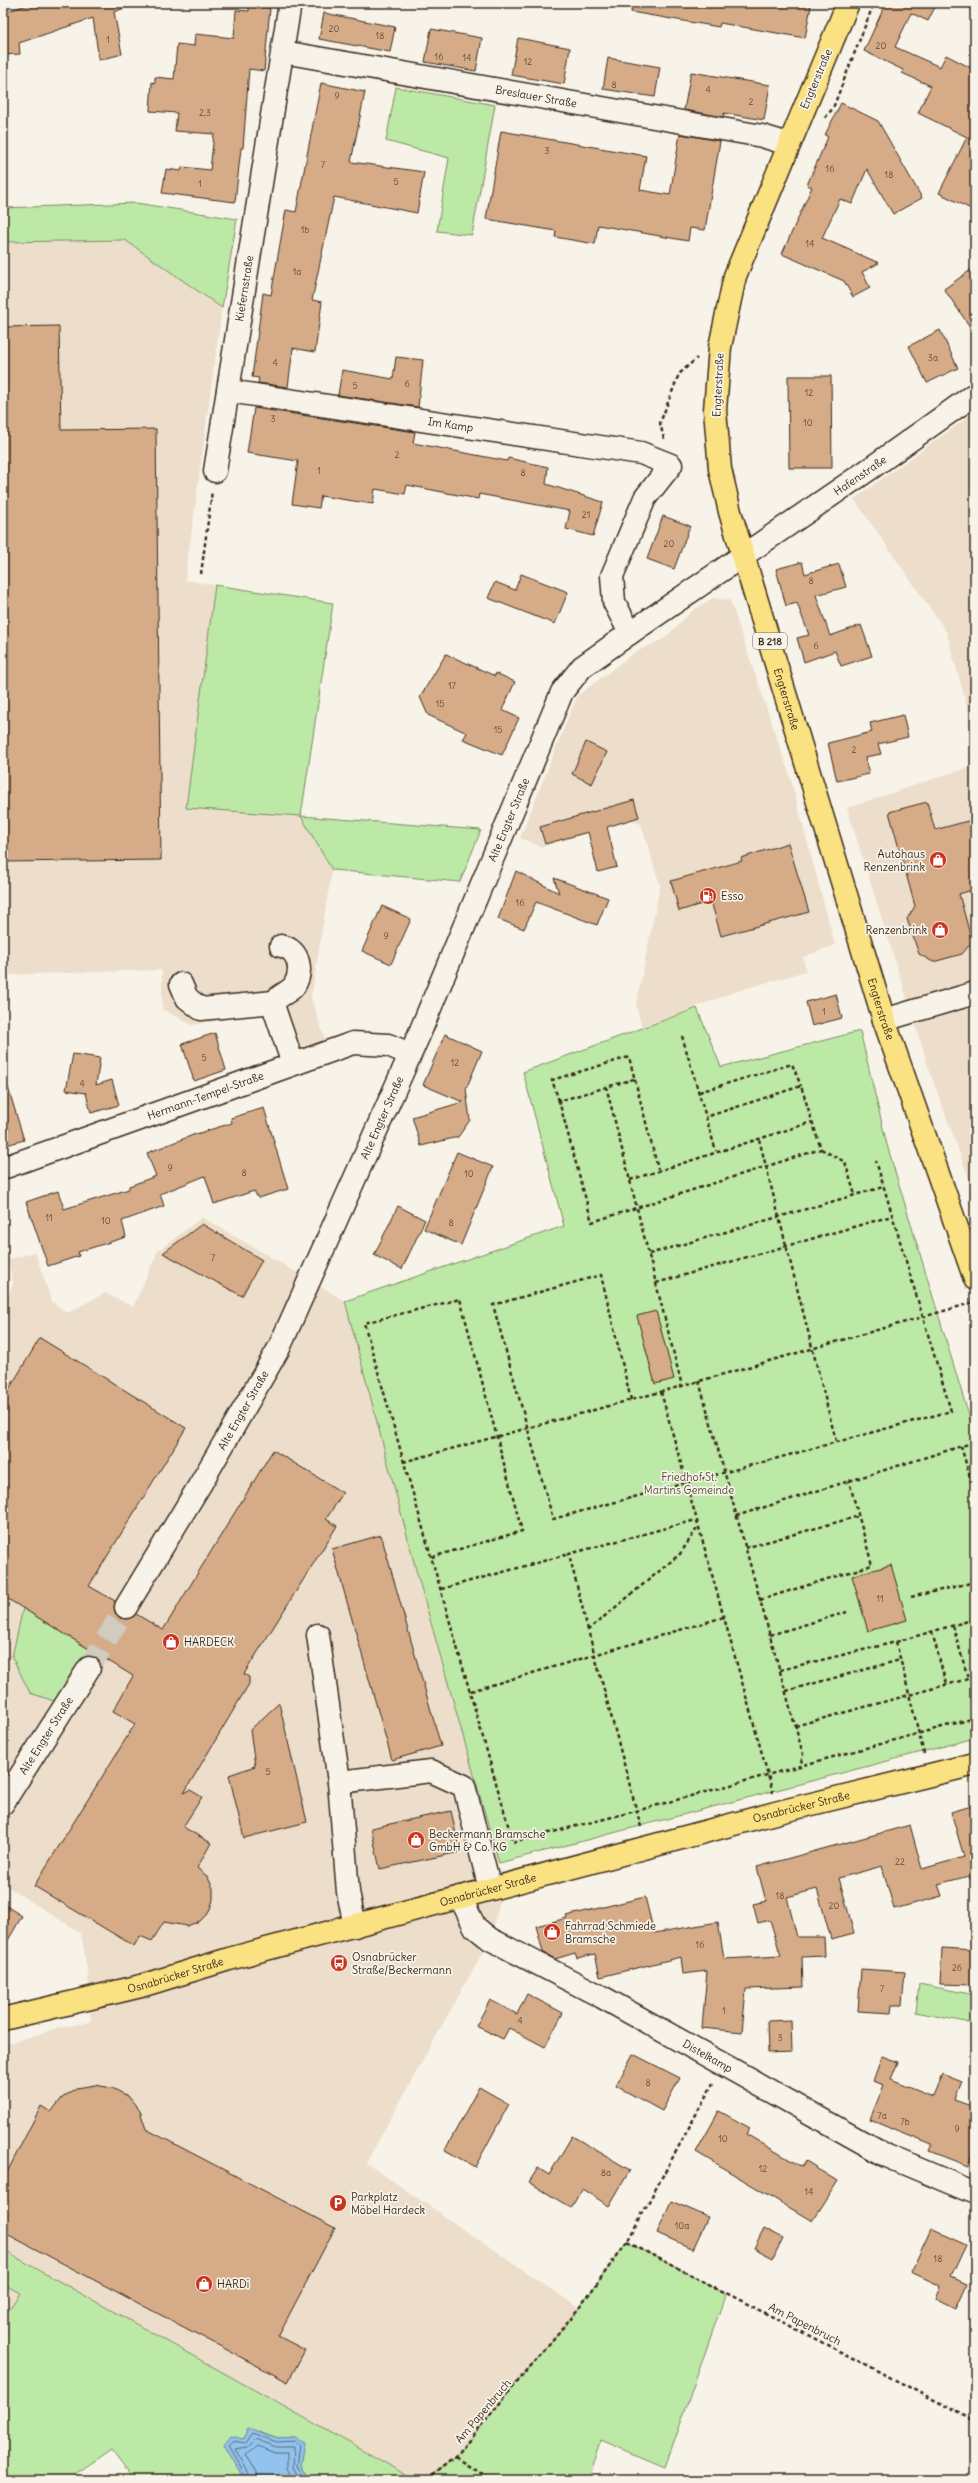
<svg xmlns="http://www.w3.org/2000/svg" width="978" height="2483" font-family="Delius,sans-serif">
<rect width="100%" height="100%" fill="#f7f3e8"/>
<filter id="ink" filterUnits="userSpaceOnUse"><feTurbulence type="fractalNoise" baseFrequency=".025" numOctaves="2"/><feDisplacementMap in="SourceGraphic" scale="8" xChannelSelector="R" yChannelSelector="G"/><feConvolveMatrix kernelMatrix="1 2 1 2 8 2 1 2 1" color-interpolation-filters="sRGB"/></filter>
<g filter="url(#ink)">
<!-- built -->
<g fill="#eddecb">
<polygon points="125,240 222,308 185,580 215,585 187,807 481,830 460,882 332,870 311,998 325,1039 280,1055 263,1012 192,1025 162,1009 162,970 3,975 3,242"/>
<polygon points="975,412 975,735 946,631 854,499"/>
<polygon points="713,598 730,600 790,777 835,945 803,957 806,971 734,992 642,1028 636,1005 660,886 641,824 630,820 542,847 520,838 577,696 634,653 665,638 693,610"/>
<polygon points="975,765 975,1195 931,1075 847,808"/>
<polygon points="202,1217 345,1301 504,1886 490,1939 366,2163 579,2308 455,2457 426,2480 416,2480 3,2250 3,2045 58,2028 91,2022 88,1974 81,1933 3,1884 3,1306 13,1284 8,1260 35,1252 52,1302 67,1313 105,1293 133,1307 158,1251"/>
<polygon points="3,2284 20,2293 3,2318"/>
</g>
<!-- green -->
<g fill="#bde9a6" stroke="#7c8a62">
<polygon points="396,87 495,105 472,235 437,231 449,158 386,141"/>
<polygon points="136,203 237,219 222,308 125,240 3,242 3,208"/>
<polygon points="215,585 333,603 301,816 481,830 460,882 332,870 301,816 186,808"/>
<polygon points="697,1008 721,1067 860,1031 887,1145 975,1436 975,1738 499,1863 418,1577 345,1301 564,1226 523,1072"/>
<polygon points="23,1608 97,1654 66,1705 30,1693 12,1657"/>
<polygon points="919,1984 975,1995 975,2024 916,2012"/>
<polygon points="627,2242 726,2293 665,2467 601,2440 589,2480 426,2480 455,2457 579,2308"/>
<polygon points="3,2250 416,2480 311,2480 301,2466 295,2437 278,2438 259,2431 243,2439 224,2445 244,2480 134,2480 111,2450 75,2474 74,2480 3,2480 3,2318 20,2293 3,2284"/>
</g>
<!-- water -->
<polygon fill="#91c3ee" stroke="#6f869b" points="248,2428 278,2438 295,2437 305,2442 301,2466 311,2480 244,2480 224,2445 231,2436 243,2439"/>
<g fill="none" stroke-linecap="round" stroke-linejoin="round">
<!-- shore -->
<g stroke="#5d6771" stroke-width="1">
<polyline points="247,2480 229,2445 233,2441 245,2443 252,2433 277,2442 294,2441 300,2444 297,2466 306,2480"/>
<polyline points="252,2480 236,2449 247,2447 255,2439 276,2447 294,2447 293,2467 300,2480"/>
<polyline points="258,2480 257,2472 246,2455 257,2446 275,2453 287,2453 287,2468 293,2480"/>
</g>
</g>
<!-- building -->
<g fill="#d6ac88" stroke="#3b2a1e">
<polygon points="32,3 129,3 130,6 114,12 122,54 99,60 93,18 19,43 20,54 3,55 3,13"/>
<polygon points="632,3 797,3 811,6 805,38 720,23 719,27 631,12"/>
<polygon points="886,3 937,3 928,21 911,13 895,47 940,67 946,55 975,70 975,196 969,208 939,193 967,137 918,113 931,86 902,73 903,70 864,51"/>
<polygon points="249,6 270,8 264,71 249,69 243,148 241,148 235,202 162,193 166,169 181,171 182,167 210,170 214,134 175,131 177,113 150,111 152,82 155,83 155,77 174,79 177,44 194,46 195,34 234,38 236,10 249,11"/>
<polygon points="324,13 395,27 390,52 319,39"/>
<polygon points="431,29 482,38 476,71 425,62"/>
<polygon points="518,38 570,48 564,84 511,75"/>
<polygon points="608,58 660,67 655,97 603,89"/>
<polygon points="691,72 770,85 764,120 724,113 724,117 684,110"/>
<polygon points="321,83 365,92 351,162 424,172 417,213 334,197 312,300 322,302 315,352 293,348 288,387 258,383 259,378 252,377 263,293 271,295 286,210 296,212"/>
<polygon points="841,103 878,121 922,198 893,214 867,169 852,204 840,199 822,238 879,263 862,272 870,288 853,297 844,281 782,254 812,187 807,185 828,137 825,135"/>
<polygon points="501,131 646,156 640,190 670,195 680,134 720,141 705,230 690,228 688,241 598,225 595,244 555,237 556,231 486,219"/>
<polygon points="975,267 975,334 944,289"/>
<polygon points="59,326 61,430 156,429 161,860 3,862 3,327"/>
<polygon points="940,330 958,368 927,383 909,346"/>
<polygon points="396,357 423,360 418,407 338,395 342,370 393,379"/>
<polygon points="788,376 831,376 832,468 789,468"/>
<polygon points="254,408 415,432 413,443 507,461 508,458 548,467 546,484 603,502 593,536 566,529 570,511 479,494 478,499 407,485 405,494 375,489 373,504 321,496 319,508 292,504 298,461 247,453"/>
<polygon points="663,516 690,526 674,569 647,559"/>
<polygon points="802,562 805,574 839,564 846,587 816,595 830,636 861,625 872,656 841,666 835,651 804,662 797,638 809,635 797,603 786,606 776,569"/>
<polygon points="521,574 568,592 555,624 488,598 495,582 515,590"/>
<polygon points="446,654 495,676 496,673 515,682 502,710 519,718 502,755 463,739 467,733 428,715 420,697"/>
<polygon points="903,715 908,737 878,744 881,754 865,757 869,774 837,781 828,743 872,732 870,723"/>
<polygon points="586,742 607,752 592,784 572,774"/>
<polygon points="634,800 639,817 607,827 617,867 598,872 588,832 545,844 540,827"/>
<polygon points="927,802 935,830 975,819 975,889 959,894 972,942 962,954 933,962 919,954 907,919 915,906 889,812"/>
<polygon points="788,843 809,912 721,936 711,901 679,911 671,881 742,861 741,858"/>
<polygon points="516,871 559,893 554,878 608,898 597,925 536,902 524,929 498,919"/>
<polygon points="382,906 411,919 391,964 362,951"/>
<polygon points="836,994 842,1018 812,1026 806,1002"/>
<polygon points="215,1033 226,1070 194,1081 182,1044"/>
<polygon points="445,1034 482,1051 466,1089 470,1120 458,1137 421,1146 412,1117 463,1102 423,1085"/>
<polygon points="73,1054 100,1058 96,1085 112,1080 119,1105 91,1113 86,1093 66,1090"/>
<polygon points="7,1084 24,1140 3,1146 3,1085"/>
<polygon points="264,1108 288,1189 258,1198 254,1191 214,1204 205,1176 160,1194 164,1206 122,1221 126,1237 78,1252 79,1256 48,1266 26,1202 58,1191 64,1209 129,1189 129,1186 156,1176 147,1153 193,1135 232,1123 231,1118"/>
<polygon points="457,1152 493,1167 461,1245 424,1229"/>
<polygon points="398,1206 425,1220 402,1269 374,1255"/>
<polygon points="202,1224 262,1260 242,1296 163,1253"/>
<polygon points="656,1311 674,1379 655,1384 637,1316"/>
<polygon points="40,1338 186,1428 89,1586 115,1601 115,1613 120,1618 126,1619 136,1614 163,1630 273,1450 343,1493 326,1519 337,1526 244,1674 249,1677 249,1684 184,1793 190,1790 202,1797 183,1827 211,1843 197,1868 207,1876 213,1888 213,1900 209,1912 200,1921 187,1926 164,1922 152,1941 140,1936 134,1946 34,1886 135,1724 113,1711 133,1676 3,1596 3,1399"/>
<polygon points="381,1535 441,1746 392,1760 332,1549"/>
<polygon points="891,1565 907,1620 868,1631 852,1576"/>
<polygon points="279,1703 307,1822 244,1838 229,1775 255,1766 250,1730"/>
<polygon points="975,1805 975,1879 970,1879 969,1876 938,1884 942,1896 894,1909 882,1866 839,1878 854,1933 831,1939 817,1889 787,1897 797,1937 824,1937 825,1956 802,1957 803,1987 746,1989 742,2032 702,2028 707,1971 683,1974 681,1957 600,1977 595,1954 577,1958 575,1953 555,1959 543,1952 536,1926 567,1918 566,1916 645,1897 654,1933 718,1922 724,1959 781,1956 770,1920 758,1923 753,1904 766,1901 757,1867 910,1825 922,1869 964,1857 951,1812"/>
<polygon points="451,1811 460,1852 380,1869 371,1828"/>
<polygon points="3,1904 22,1916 3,1949"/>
<polygon points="942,1948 974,1950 973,1985 940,1984"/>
<polygon points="861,1969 905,1972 902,2005 892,2005 891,2013 858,2011"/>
<polygon points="527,1994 563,2013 545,2047 509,2028 503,2039 476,2026 490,2000 517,2014"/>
<polygon points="791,2020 792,2052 768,2053 767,2021"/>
<polygon points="633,2054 680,2078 662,2111 616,2086"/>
<polygon points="882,2056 898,2062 891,2079 933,2096 942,2074 962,2082 955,2100 975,2107 975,2146 968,2166 929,2151 932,2144 870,2119 884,2085 873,2081"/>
<polygon points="95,2085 112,2088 128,2096 140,2111 146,2129 335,2228 278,2336 305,2350 288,2382 3,2232 3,2180 41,2106 51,2112 62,2098 77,2088"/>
<polygon points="479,2087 509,2104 475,2167 445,2150"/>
<polygon points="719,2111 750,2128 746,2134 802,2167 806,2161 838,2181 812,2221 696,2152"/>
<polygon points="572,2136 630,2170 609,2206 582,2189 571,2208 529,2182 538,2168 549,2175"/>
<polygon points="671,2201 708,2217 693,2249 657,2233"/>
<polygon points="764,2228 783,2238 773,2258 754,2248"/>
<polygon points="931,2229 966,2245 951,2277 967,2284 956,2308 936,2298 941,2286 911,2272"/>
</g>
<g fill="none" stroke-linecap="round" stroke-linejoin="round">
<!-- minor-tunnel -->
<polyline stroke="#d1cbc0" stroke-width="22" stroke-dasharray="22 11" stroke-linecap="butt" points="89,1668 126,1607"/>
<!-- minor casing -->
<g stroke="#3b2a1e" stroke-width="25">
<g id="minor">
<path id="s1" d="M283,52L762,136L788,144"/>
<path id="s2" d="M228,391L641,453L671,465L645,498L612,576L614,602L630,633"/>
<path id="s3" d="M215,471L290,3"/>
<path d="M281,946C300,949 303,972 294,986C289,993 274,997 273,1005L293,1064"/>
<polyline points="181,984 187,998 201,1009 274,1002"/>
<polyline points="884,1020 975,993"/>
<path id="s4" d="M3,1168L353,1043L388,1045L410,1054"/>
<path id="s5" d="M126,1607L201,1483L279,1348L418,1037L562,692L582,667L630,633L871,468L975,394"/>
<polyline points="318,1635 339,1782 348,1892 355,1926"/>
<polyline points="339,1782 431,1771 464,1786 490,1889"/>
<path id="s6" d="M3,1803L89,1668"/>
<path id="s7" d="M460,1897L475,1927L490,1939L602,1997L887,2156L975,2193"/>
</g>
</g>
<!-- major casing -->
<g stroke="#3b2a1e" stroke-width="25">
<g id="major">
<path id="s8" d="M848,3L735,276L720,347L715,410L720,469L730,512L884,1020L975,1279"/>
<path id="s9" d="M3,2019L141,1986L229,1959L779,1812L975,1764"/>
</g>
</g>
<!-- path -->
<g stroke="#3b2a1e" stroke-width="2.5" stroke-dasharray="4 3" stroke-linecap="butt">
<polyline points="825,118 833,108 874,3"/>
<polyline points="664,439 660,423 679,374 697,358"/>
<polyline points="201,574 212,491"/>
<polyline points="682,1036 716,1151"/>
<polyline points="634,1079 559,1101 592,1222 821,1149 801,1086 706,1117"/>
<polyline points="606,1086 682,1386"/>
<polyline points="699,1092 792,1064 801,1086"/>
<polyline points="559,1101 552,1080 629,1057 658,1169"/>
<polyline points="759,1139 836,1441"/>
<polyline points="821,1149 845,1162 855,1195"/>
<polyline points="630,1180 812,1122"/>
<polyline points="649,1254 883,1187"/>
<polyline points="656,1283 892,1216"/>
<polyline points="699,1381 803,1754 801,1764"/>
<polyline points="661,1392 773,1793"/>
<polyline points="631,1400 601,1275 493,1305 553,1519 951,1411 876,1161"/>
<polyline points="961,1446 975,1495"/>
<polyline points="403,1462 682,1386 975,1302"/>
<polyline points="736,1516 975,1442"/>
<polyline points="745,1548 859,1516"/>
<polyline points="432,1557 522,1531 460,1299 364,1323 513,1842 636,1811 975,1718"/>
<polyline points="441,1589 569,1554"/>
<polyline points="911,1597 975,1582"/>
<polyline points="760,1600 872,1565 849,1481"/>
<polyline points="953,1626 968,1678"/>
<polyline points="588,1630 569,1554 696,1520"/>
<polyline points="932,1632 946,1684"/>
<polyline points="770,1635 847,1612"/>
<polyline points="896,1642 975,1619"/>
<polyline points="780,1670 896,1642 924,1754"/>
<polyline points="471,1691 724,1617"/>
<polyline points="786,1691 900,1660"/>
<polyline points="795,1726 975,1677"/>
<polyline points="641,1827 588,1630 680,1554 698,1527"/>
<polyline points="627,2242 975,2421"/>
<polyline points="455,2457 490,2480"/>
<polyline points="426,2480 455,2457 579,2308 627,2242 713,2083"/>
</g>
<!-- minor -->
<use href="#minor" stroke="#f7f3e8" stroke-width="22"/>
<!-- major -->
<use href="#major" stroke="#fae181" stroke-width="22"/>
</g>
</g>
<!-- icons -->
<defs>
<g id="shop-disc" transform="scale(0.9)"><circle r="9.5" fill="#c8321e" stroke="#f7f3e8"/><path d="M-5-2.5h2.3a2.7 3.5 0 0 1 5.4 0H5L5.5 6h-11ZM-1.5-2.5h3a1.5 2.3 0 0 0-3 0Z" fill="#fff"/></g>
<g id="fuel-disc" transform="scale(0.9)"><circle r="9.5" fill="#c8321e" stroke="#f7f3e8"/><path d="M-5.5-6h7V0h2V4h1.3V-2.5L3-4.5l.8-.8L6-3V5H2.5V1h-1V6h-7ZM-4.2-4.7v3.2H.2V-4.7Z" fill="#fff"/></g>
<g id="bus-disc" transform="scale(0.9)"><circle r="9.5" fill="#c8321e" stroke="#f7f3e8"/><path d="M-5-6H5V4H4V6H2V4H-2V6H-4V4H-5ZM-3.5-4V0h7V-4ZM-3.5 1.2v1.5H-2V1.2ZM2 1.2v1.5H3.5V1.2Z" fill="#fff"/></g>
<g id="parking-disc" transform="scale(0.9)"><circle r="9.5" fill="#c8321e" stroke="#f7f3e8"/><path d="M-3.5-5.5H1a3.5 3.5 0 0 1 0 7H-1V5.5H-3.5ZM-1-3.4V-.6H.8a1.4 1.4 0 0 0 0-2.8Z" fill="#fff"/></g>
</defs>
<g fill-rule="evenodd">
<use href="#shop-disc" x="938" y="860"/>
<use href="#fuel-disc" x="708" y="896"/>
<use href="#shop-disc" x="940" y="930"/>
<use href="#shop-disc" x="171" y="1642"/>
<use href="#shop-disc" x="416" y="1840"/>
<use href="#shop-disc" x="552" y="1932"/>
<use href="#bus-disc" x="339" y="1963"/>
<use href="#parking-disc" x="338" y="2203"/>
<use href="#shop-disc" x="204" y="2284"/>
</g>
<g text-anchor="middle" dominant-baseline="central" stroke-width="3.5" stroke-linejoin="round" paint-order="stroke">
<!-- number labels -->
<g font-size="9" fill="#624a38">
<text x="334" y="28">20</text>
<text x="380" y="35">18</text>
<text x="108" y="39">1</text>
<text x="881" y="45">20</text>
<text x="439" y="56">16</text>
<text x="467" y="57">14</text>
<text x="528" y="61">12</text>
<text x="614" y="84">8</text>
<text x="708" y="89">4</text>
<text x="337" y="95">9</text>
<text x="751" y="101">2</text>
<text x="205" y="112">2,3</text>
<text x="547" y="150">3</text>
<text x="323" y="164">7</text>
<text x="830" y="168">16</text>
<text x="889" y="174">18</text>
<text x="396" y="181">5</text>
<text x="200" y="183">1</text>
<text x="305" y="229">1b</text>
<text x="810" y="243">14</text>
<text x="297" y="271">1a</text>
<text x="933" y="357">3a</text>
<text x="275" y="362">4</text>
<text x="407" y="383">6</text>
<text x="355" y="385">5</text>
<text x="809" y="392">12</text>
<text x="273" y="418">3</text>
<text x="808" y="422">10</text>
<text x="397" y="454">2</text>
<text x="319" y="470">1</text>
<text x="523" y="472">8</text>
<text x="586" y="514">21</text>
<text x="669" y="543">20</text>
<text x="811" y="580">8</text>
<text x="816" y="645">6</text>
<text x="452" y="685">17</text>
<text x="440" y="703">15</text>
<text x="498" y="729">15</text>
<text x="854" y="749">2</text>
<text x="520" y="902">16</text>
<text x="386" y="935">9</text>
<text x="824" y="1011">1</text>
<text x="204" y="1057">5</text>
<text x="455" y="1062">12</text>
<text x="82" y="1083">4</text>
<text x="170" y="1167">9</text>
<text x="244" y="1172">8</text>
<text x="469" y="1173">10</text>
<text x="49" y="1217">11</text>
<text x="106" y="1220">10</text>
<text x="451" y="1222">8</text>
<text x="213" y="1257">7</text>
<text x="880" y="1598">11</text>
<text x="268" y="1771">5</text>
<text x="900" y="1861">22</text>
<text x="780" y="1895">18</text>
<text x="834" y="1905">20</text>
<text x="700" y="1944">16</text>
<text x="957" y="1967">26</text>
<text x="882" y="1988">7</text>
<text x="724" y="2010">1</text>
<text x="520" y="2020">4</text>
<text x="780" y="2037">3</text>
<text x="648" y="2082">8</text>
<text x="882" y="2115">7a</text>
<text x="905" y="2121">7b</text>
<text x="957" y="2128">9</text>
<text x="723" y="2138">10</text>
<text x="763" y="2168">12</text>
<text x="606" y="2172">8a</text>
<text x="809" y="2191">14</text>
<text x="682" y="2225">10a</text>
<text x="938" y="2258">18</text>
</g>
<!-- shield labels -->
<rect fill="#f7f3e8" stroke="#73665b" stroke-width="1" x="753" y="633" width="34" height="16" rx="3"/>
<g font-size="10" font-weight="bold" fill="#3b2a1e">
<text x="770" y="641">B 218</text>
</g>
<!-- street labels -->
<g font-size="11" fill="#3b2a1e" stroke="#f7f3e8">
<text transform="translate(816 79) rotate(-67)">Engterstraße</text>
<text stroke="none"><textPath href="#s1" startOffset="257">Breslauer Straße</textPath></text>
<text stroke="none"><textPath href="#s3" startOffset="185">Kiefernstraße</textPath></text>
<text transform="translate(718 385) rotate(-87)">Engterstraße</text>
<text stroke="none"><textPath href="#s2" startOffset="225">Im Kamp</textPath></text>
<text stroke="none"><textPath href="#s5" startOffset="1385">Hafenstraße</textPath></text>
<text stroke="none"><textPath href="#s8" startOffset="730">Engterstraße</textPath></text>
<text stroke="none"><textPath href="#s5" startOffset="877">Alte Engter Straße</textPath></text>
<text stroke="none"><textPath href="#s8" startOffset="1054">Engterstraße</textPath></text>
<text stroke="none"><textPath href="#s4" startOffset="215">Hermann-Tempel-Straße</textPath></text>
<text stroke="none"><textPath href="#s5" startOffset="553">Alte Engter Straße</textPath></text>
<text stroke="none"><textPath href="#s5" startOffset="229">Alte Engter Straße</textPath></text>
<text stroke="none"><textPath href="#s6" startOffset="80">Alte Engter Straße</textPath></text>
<text stroke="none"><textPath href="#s9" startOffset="826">Osnabrücker Straße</textPath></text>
<text stroke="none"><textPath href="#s9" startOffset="502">Osnabrücker Straße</textPath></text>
<text stroke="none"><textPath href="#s9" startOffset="178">Osnabrücker Straße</textPath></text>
<text stroke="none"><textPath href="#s7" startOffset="300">Distelkamp</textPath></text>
<text transform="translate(805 2324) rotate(27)">Am Papenbruch</text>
<text transform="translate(483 2411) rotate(-50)">Am Papenbruch</text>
</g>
<!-- poi labels -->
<g font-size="11" fill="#3b2a1e" stroke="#f7f3e8" text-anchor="start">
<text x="925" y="854" text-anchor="end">Autohaus<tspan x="925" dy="13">Renzenbrink</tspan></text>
<text x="721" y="896">Esso</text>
<text x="927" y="930" text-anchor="end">Renzenbrink</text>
<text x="184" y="1642">HARDECK</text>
<text x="429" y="1834">Beckermann Bramsche<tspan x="429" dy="13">GmbH &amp; Co. KG</tspan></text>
<text x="565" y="1926">Fahrrad Schmiede<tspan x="565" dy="13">Bramsche</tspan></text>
<text x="352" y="1957">Osnabrücker<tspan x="352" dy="13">Straße/Beckermann</tspan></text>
<text x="351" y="2197">Parkplatz<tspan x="351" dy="13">Möbel Hardeck</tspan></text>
<text x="217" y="2284">HARDi</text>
</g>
<!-- park labels -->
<g font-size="11" fill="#555039" stroke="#f7f3e8">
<text x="689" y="1477">Friedhof St.<tspan x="689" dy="13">Martins Gemeinde</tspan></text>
</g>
</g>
<!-- margin -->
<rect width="978" height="2483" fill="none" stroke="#f7f3e8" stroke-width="16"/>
<rect x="8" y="8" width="962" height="2467" fill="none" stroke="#3b2a1e" stroke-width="1.5" filter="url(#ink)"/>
</svg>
